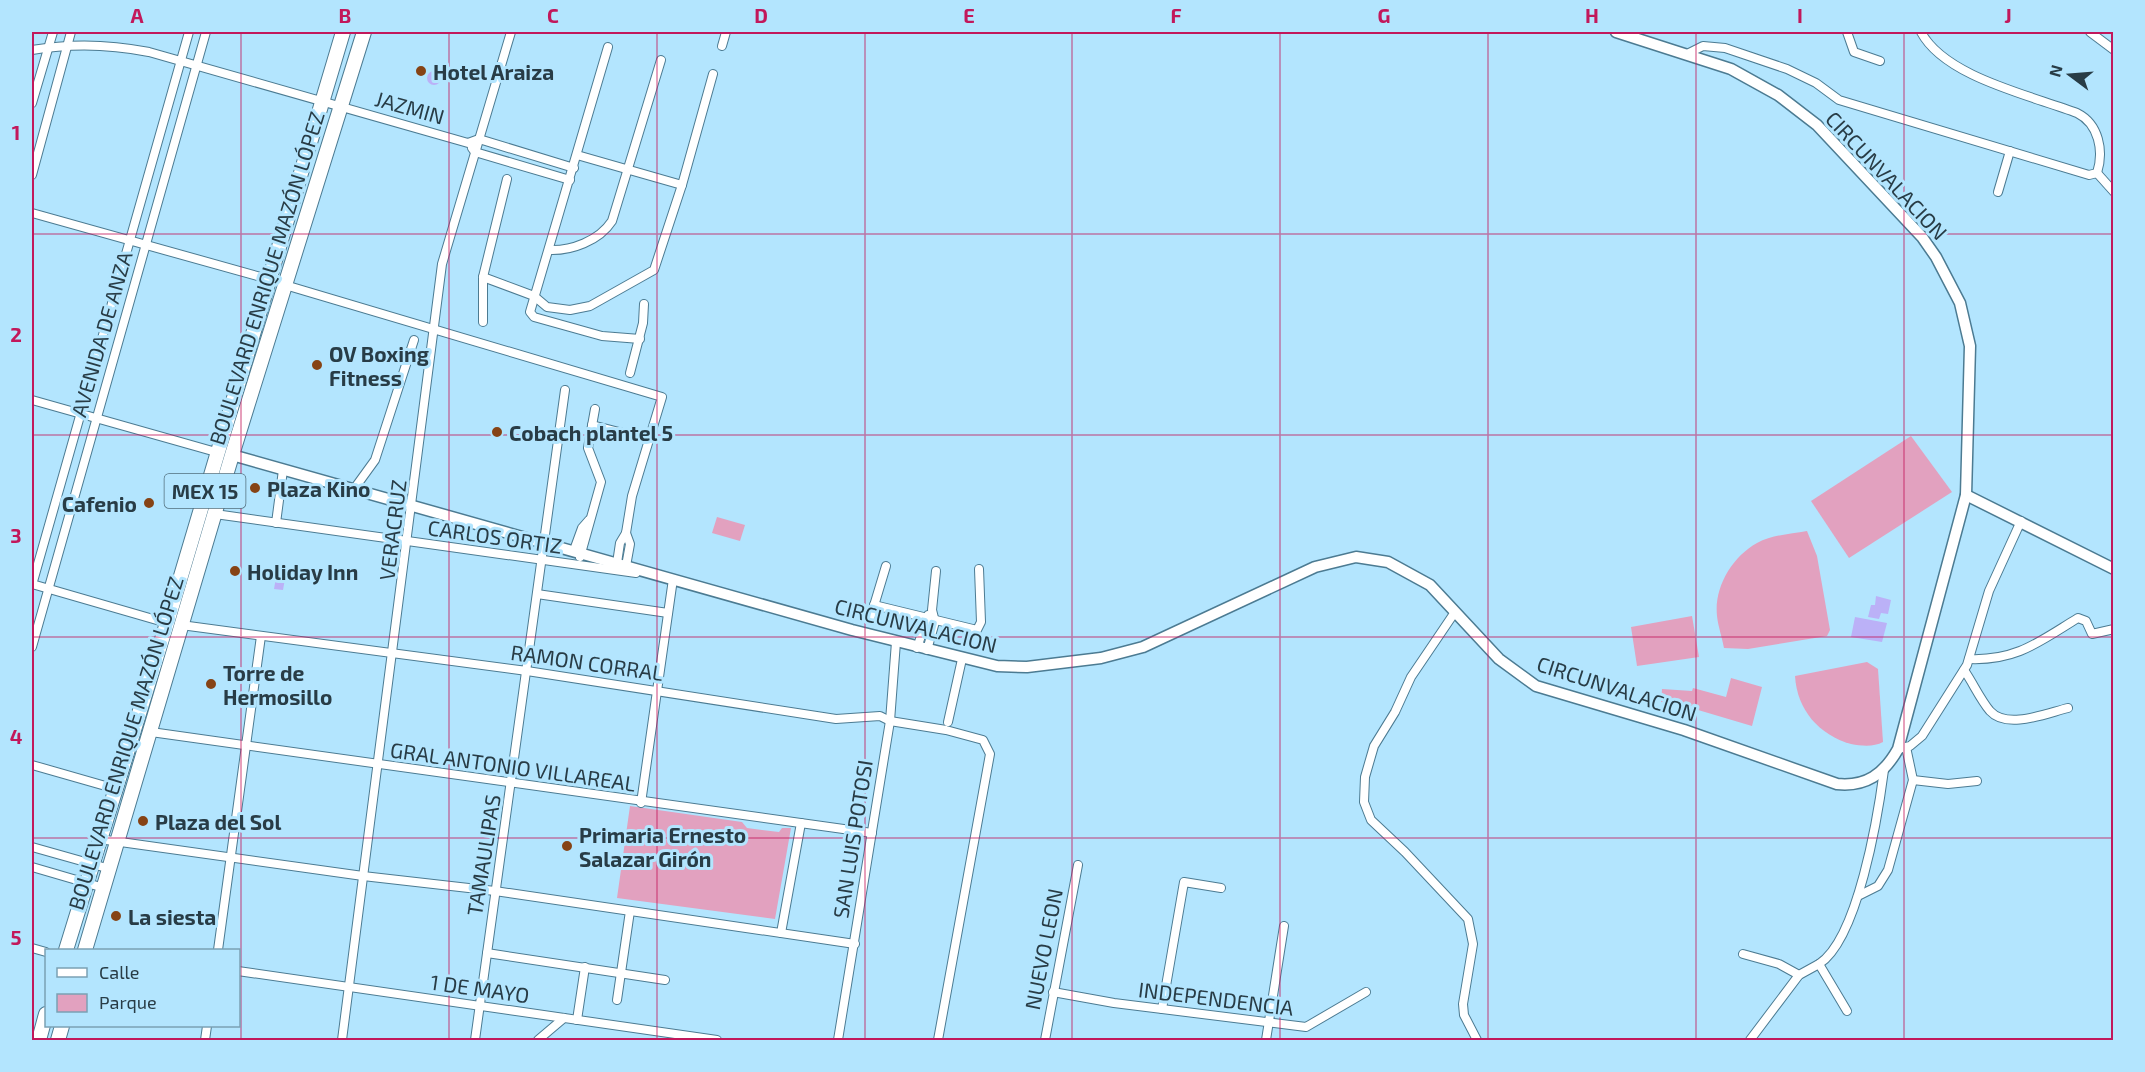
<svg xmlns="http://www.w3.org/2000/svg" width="2145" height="1072" font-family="'Exo 2',sans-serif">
<rect width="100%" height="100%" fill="#b3e5fe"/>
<!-- green -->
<g fill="#e2a1bf">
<polygon points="1911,436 1952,492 1849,558 1811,501"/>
<polygon points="717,517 745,525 740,541 712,533"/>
<path d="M1807,531L1817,556L1830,630L1827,636L1748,649L1724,648C1722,637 1718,626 1717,616C1714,587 1732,557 1757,543C1772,535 1790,534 1807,531Z"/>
<polygon points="1692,616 1699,657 1637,666 1631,627"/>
<path d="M1867,662L1878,669L1883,742C1874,747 1862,746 1851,744C1819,735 1797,710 1795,676Z"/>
<polygon points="1731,678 1762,687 1752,726 1688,707 1688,704 1661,702 1662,689 1692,691 1693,688 1726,697"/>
<polygon points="630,806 742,822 747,828 779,832 782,828 791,828 775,919 617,898"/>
</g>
<!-- water -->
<g fill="#bbb1f7">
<circle cx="434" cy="78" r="7"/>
<polygon points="277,572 286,573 283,590 274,589"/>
<polygon points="1876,596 1891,600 1888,614 1881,613 1879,619 1868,617 1871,605 1875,605"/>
<polygon points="1855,617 1887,623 1882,642 1851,637"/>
</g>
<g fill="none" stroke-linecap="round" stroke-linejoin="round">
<!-- minor casing -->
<g stroke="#4c7b92" stroke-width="10">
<g id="minor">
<polyline points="1847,32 1854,52 1880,61"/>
<polyline points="2090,32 2114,50"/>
<polyline points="722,46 726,32"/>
<polyline points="608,47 530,312 534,317 602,336 640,339"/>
<path d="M32,50C71,43 109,44 149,52L468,143L479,139L574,168"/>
<path d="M1687,54L1703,46L1725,48L1787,69L1816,83L1839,100L2089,175L2097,173C2104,151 2099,124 2077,113C2030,95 1945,77 1921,32"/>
<polyline points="32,103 53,32"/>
<polyline points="472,148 475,152 570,180"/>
<polyline points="577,155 682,185"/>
<polyline points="2097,173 2114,192"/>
<polyline points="32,175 71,32"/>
<polyline points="1998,192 2010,151"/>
<polyline points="32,213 268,279"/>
<path d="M549,250C571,251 599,241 612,221L661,60"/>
<polyline points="483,277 534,296 547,307 570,310 590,306 654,270 682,185 713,74"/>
<polyline points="285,285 662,397 632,496 626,533 620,543 617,563"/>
<polyline points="483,322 483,277 507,179"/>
<polyline points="630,373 643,323 644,304"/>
<polyline points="32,400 216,452"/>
<polyline points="592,425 623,433"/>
<polyline points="354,489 375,460 414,340"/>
<polyline points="215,514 636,573"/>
<polyline points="276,523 283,470"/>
<polyline points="574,550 582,528 589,520"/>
<polyline points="580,557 601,482 588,448 595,409"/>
<polyline points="626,566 630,544 626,533"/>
<polyline points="32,584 167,623"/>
<polyline points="32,585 189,32"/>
<polyline points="537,594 668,613"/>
<polyline points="874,605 977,630 981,622 979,569"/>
<polyline points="1455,612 1411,677 1395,712 1374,746 1365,777 1364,802 1371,820 1405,852 1468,919 1473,944 1463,1004 1464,1015 1477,1040"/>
<polyline points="870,619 886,566"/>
<polyline points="181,625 527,671 836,719 880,716 890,721 946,730 983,740 990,754 938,1040"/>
<polyline points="32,647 206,32"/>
<polyline points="917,648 928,615"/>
<polyline points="927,650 935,622 932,610 936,571"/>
<path d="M1969,659C2017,661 2040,641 2078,618L2086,621L2092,634L2114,629"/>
<path d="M1964,670C1973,683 1980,699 1990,711C2007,730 2047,713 2068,708"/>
<polyline points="948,722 962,659"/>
<polyline points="151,732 872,833"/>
<polyline points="1898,749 1910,746 1922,736 1967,665 1989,591 2021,521"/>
<polyline points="32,765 116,789"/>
<polyline points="1913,780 1948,784 1977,781"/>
<polyline points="641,803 673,579"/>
<polyline points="99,839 363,876 495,891 855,944"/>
<polyline points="32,847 110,869"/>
<polyline points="32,867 104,888"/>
<polyline points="1858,896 1878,886 1888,870 1913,780 1906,747"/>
<polyline points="781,933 801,823"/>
<polyline points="32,948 46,952"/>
<polyline points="218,950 261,636"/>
<polyline points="487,953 665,980"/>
<polyline points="1743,954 1779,964 1799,975"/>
<polyline points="238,971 717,1040"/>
<polyline points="1053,992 1114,1003 1306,1027 1366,992"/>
<polyline points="617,1000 630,911"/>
<polyline points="1162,1009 1184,882 1221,888"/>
<path d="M1847,1011L1819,964C1858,939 1878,816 1884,770"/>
<polyline points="577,1020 585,967"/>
<polyline points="205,1040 207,1026"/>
<polyline points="342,1040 442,264 511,32"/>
<polyline points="475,1040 565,390"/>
<polyline points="538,1040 564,1018"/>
<polyline points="838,1040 890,721 896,642"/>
<polyline points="1045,1040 1078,865"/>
<polyline points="1266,1040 1284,926"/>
<polyline points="1750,1040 1799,975 1819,964"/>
</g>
</g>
<!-- tertiary casing -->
<g stroke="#4c7b92" stroke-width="13">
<g id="tertiary">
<path d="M232,455L852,630L997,666L1027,667L1101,658L1143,647L1315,567L1356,557L1388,562L1430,585L1499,659L1536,686L1684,730L1837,784C1866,787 1884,774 1898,749L1966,495L1970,346L1960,303L1936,257L1922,237L1817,125L1778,95L1731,69L1616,32"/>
<polyline points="1966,495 2114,569"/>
</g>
</g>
<!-- primary casing -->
<g stroke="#4c7b92" stroke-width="16">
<g id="primary">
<polyline points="66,950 167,623 343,32"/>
<polyline points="85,950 232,455 364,32"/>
<polyline points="39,1040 46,1014"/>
<polyline points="58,1040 62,1026"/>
</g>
</g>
<!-- minor -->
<use href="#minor" stroke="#fff" stroke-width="8"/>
<!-- tertiary -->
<use href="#tertiary" stroke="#fff" stroke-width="10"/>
<!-- primary -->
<use href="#primary" stroke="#fff" stroke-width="14"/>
</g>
<!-- grid -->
<path fill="none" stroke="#c2185b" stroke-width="1.5" stroke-opacity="0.55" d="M241,32V1040M449,32V1040M657,32V1040M865,32V1040M1072,32V1040M1280,32V1040M1488,32V1040M1696,32V1040M1904,32V1040M32,234H2114M32,435H2114M32,637H2114M32,838H2114"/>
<!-- markers -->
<g fill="#864315" stroke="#b3e5fe" stroke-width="2">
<circle cx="421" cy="71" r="6"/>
<circle cx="317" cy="365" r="6"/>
<circle cx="497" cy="432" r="6"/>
<circle cx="255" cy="488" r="6"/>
<circle cx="149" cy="503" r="6"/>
<circle cx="235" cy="571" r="6"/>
<circle cx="211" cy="684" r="6"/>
<circle cx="143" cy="821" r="6"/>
<circle cx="567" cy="846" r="6"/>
<circle cx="116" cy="916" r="6"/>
</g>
<g text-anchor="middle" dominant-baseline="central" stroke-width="6" stroke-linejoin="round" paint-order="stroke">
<!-- shield labels -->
<rect fill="#b3e5fe" stroke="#526f7d" stroke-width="1.5" x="164.5" y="474" width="81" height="34" rx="4.5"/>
<g font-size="20" font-weight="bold" fill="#283c46">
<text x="205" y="491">MEX 15</text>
</g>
<!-- poi labels -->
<g font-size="21" font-weight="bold" fill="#283c46" stroke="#b3e5fe" text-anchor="start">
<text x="433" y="71">Hotel Araiza</text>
<text x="329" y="353">OV Boxing<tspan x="329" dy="24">Fitness</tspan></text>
<text x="509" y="432">Cobach plantel 5</text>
<text x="267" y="488">Plaza Kino</text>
<text x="137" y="503" text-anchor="end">Cafenio</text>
<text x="247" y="571">Holiday Inn</text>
<text x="223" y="672">Torre de<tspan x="223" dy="24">Hermosillo</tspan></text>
<text x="155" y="821">Plaza del Sol</text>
<text x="579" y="834">Primaria Ernesto<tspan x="579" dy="24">Salazar Girón</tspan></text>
<text x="128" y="916">La siesta</text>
</g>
<!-- street labels -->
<g font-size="21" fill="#283c46" stroke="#b3e5fe">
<text transform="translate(410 107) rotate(16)">JAZMIN</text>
<text transform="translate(1887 175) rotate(47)">CIRCUNVALACION</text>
<text transform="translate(266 278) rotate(-73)">BOULEVARD ENRIQUE MAZÓN LÓPEZ</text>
<text transform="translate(101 334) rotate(-74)">AVENIDA DE ANZA</text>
<text transform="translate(392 530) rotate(-83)">VERACRUZ</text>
<text transform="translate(495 536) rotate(8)">CARLOS ORTIZ</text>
<text transform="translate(916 625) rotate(14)">CIRCUNVALACION</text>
<text transform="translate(587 662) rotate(8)">RAMON CORRAL</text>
<text transform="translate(1617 688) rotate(18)">CIRCUNVALACION</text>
<text transform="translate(125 743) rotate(-73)">BOULEVARD ENRIQUE MAZÓN LÓPEZ</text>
<text transform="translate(513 766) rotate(8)">GRAL ANTONIO VILLAREAL</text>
<text transform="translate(852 839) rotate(-81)">SAN LUIS POTOSI</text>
<text transform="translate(483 855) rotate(-81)">TAMAULIPAS</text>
<text transform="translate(1043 949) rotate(-79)">NUEVO LEON</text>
<text transform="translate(480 988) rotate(8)">1 DE MAYO</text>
<text transform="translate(1216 998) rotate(7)">INDEPENDENCIA</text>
</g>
</g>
<!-- border -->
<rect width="2145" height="1072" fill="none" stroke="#b3e5fe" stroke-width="66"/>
<!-- legend -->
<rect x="45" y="949" width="195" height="78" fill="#b3e5fe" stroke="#7ba1b4" stroke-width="1.5"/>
<rect x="57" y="968" width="30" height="9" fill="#ffffff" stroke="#7ba1b4" stroke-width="1.5"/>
<text x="99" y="979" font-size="18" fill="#283c46">Calle</text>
<rect x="57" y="994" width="30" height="18" fill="#e2a1bf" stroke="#7ba1b4" stroke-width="1.5"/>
<text x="99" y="1009" font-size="18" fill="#283c46">Parque</text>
<!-- north arrow -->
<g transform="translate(2070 75) rotate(286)" stroke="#b3e5fe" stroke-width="4.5" paint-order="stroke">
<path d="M0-4.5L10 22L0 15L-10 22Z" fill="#283c46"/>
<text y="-9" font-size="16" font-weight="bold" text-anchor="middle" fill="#283c46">N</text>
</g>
<rect x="33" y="33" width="2079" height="1006" fill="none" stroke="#c2185b" stroke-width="2"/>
<g font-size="20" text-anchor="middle" font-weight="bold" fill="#c2185b">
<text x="137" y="23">A</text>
<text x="345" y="23">B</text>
<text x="553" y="23">C</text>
<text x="761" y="23">D</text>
<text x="969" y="23">E</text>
<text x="1176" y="23">F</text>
<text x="1384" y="23">G</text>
<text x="1592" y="23">H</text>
<text x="1800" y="23">I</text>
<text x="2008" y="23">J</text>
<text x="16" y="140">1</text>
<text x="16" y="342">2</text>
<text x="16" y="543">3</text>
<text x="16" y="744">4</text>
<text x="16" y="945">5</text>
</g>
</svg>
